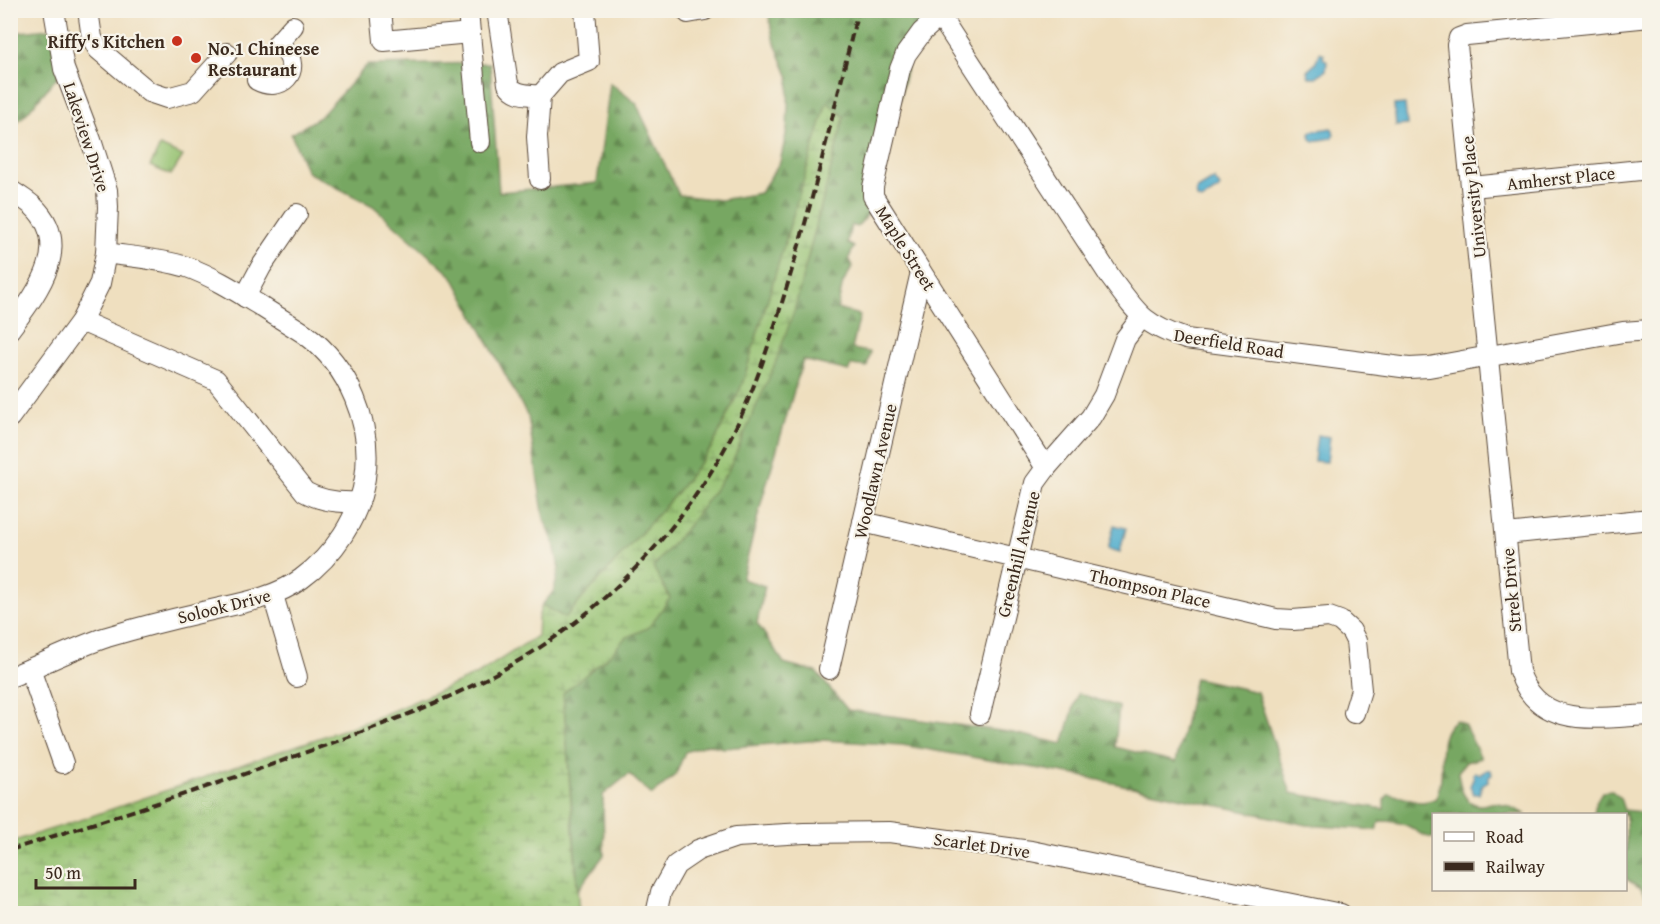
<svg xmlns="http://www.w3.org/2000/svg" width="1660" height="924" font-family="'Gentium Book Plus',serif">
<defs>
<pattern id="grass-tufts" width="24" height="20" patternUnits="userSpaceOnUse" patternTransform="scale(1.5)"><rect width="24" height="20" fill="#94c170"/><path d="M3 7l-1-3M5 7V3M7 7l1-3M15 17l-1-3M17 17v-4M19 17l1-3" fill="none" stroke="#7a9d5b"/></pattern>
<pattern id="forest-firs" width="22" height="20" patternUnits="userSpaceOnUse" patternTransform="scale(1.5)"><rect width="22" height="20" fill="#77a762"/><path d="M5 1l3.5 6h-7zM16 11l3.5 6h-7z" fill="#638850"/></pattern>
<pattern id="wetland-marsh" width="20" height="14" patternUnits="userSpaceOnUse" patternTransform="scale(1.5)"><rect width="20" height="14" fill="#94c170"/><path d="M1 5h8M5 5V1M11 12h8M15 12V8" fill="none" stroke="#7a9d5b"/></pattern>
</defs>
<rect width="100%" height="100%" fill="#f7f3e8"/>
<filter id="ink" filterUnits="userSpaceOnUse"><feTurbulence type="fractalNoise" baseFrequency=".0167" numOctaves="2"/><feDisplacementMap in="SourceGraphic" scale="12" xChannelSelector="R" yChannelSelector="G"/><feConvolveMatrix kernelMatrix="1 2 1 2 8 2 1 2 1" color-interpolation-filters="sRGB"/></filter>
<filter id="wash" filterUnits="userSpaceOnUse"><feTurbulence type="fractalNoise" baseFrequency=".008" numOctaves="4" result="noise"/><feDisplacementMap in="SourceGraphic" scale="24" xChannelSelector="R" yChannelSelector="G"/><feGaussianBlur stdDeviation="1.35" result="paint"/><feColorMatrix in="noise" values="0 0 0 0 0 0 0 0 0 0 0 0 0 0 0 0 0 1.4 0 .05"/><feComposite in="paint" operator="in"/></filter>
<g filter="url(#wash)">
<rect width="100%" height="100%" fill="#efdfbf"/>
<!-- grass -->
<polygon fill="url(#grass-tufts)" stroke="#687647" stroke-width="1.5" points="160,146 183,156 171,175 150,166"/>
<!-- forest -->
<g fill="url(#forest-firs)" stroke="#596840" stroke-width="1.5">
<path d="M768,11H940L912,44L877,204L857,227L851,225L847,243L854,247L849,258L853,266L843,283L837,309L860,315L852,349L870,352L867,367L851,365L849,371L803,360L762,500L742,579L765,586L757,623L784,663L816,672L848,710L1009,732L1063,744L1078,693L1119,707L1115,747L1176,762L1195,678L1257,692L1291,793L1384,809V800L1389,794C1407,796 1418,808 1436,798C1438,792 1440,785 1441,779C1443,759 1436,732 1456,720L1464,724L1481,758L1466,762L1458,772C1460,785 1462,804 1480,805C1487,805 1492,801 1499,803C1508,805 1518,811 1526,814H1434L1433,838C1418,835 1422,834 1410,827C1401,822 1390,821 1380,821L1376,830L1307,825L1081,776L902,745L821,740L723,748L708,744L685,752L676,774L652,795L629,774L603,795L604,855L578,890L563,693L625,638L649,627L653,567L692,521L728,471L794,311L844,117L827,102L742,385L712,447L675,495L565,618L542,605L554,591L559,568L554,543L544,519L528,417L453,277L373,206L307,172L291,134L320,117L367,65L490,63L499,192L597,183L610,83L636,103L679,195L720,200L760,193L780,162L787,130L789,78L773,38Z"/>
<polygon points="57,28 64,69 25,115 11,126 11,33"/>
<polygon points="1612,791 1620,798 1624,810 1641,812 1649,806 1649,900 1641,888 1626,879 1626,814 1594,814 1596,802 1602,792"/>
</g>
<!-- wetland -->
<polygon fill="url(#wetland-marsh)" stroke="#687647" stroke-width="1.5" points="827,102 844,117 794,311 775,364 728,471 692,521 653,567 670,598 649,627 625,638 610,655 563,693 579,913 11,913 11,842 80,820 371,720 478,674 537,636 538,618 542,605 565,618 675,495 712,447 742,385"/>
<!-- water -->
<g fill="#4eaccc" stroke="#446b75" stroke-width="1.5">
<polygon points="1320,52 1324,54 1323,58 1327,61 1326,70 1316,77 1309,77 1307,71 1315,64"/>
<polygon points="1405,104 1407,125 1396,126 1394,105"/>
<polygon points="1331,128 1333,130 1334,135 1332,138 1314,141 1311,139 1310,134 1312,131"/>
<polygon points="1214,179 1220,187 1219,189 1202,200 1197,198 1196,190"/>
<polygon points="1317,435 1330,437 1327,462 1314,461"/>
<polygon points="1114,525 1126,528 1120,552 1108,549"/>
<polygon points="1487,770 1491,770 1492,774 1489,776 1488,781 1482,785 1479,794 1474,794 1470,786 1474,777 1473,774 1476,772 1479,775"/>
</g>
</g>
<g filter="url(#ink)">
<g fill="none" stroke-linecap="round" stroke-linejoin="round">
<!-- minor casing -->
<g stroke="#564536" stroke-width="22">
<g id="minor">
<polyline points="88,10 92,38 98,49 149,92 167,98 193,91 227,53"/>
<polyline points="381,10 384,41 470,33 468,10"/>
<path d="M497,10L508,84C515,96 528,94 540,96"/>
<polyline points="687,10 688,13 705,10"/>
<path d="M940,10V16L1111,278C1138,314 1142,324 1186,339L1409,368L1429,367L1623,332L1650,330"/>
<polyline points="940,16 922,32 906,54 900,69 873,187 873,196 1046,468"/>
<path d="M1650,17L1467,35L1459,38L1457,45L1519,671C1538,731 1600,717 1650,715"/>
<polyline points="470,33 480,142"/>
<polyline points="278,43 293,26"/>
<path d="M257,80C281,93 303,71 284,49"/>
<polyline points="540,96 560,73 589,61 585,10"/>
<polyline points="540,179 537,137 540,96"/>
<polyline points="1472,187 1650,169"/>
<path d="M10,190C18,195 26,200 33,206C75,246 36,294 10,329"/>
<polyline points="245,297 261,267 297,214"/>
<path d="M81,321L216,380L305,492C321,501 340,503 359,502"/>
<polyline points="10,417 81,321 100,283 106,253 108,207 107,190 91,140 64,69 54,10"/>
<polyline points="863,522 1276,619 1293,620 1329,617 1340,621 1351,631 1356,641 1361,690 1354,713"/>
<polyline points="1506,534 1650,519"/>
<polyline points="273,595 297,677"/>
<polyline points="30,669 63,763"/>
<polyline points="829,669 921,272"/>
<path d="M10,677C43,664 74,648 107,637C137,628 168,620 199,613C234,604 272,600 301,579C334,555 359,518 365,478C373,424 349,366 305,334C290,324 274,315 259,305C236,291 212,276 187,267C161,259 133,257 106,253"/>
<polyline points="980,714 1035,483 1046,468 1091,417 1104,395 1125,339 1141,318"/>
<polyline points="656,914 661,892 676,865 698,850 736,837 804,833 889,832 1031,851 1341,914"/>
</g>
</g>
<!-- minor -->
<use href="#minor" stroke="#fff" stroke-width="20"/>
<!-- rail -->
<path stroke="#3b2a1e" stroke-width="4" stroke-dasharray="9 4.5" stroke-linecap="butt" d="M10,850C104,820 198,791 290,758C368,730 447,703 518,661C616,604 705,505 748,400C764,362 776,322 788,283C815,193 836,102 858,10"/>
</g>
</g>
<!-- markers -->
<g fill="#c8321e" stroke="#f7f3e8" stroke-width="2">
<circle cx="177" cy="41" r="6"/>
<circle cx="196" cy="58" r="6"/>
</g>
<g text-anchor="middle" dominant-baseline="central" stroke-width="4.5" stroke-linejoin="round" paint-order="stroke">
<!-- poi labels -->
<g font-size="18" font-weight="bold" fill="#3b2a1e" stroke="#f7f3e8" text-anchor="end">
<text x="165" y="41">Riffy's Kitchen</text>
<text x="208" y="48" text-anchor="start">No.1 Chineese<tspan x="208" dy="21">Restaurant</tspan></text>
</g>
<!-- street labels -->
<g font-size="18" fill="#3b2a1e" stroke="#f7f3e8">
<text transform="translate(87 137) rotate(72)">Lakeview Drive</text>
<text transform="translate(1561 178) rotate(-6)">Amherst Place</text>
<text transform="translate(1473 197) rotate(-96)">University Place</text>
<text transform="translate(906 248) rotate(58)">Maple Street</text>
<text transform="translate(1229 343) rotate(9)">Deerfield Road</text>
<text transform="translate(875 471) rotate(-77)">Woodlawn Avenue</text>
<text transform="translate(1018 554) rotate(-76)">Greenhill Avenue</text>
<text transform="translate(1150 588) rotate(13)">Thompson Place</text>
<text transform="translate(1511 590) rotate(-95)">Strek Drive</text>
<text transform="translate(224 606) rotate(-14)">Solook Drive</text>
<text transform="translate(982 845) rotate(8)">Scarlet Drive</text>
</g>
</g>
<!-- margin -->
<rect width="1660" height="924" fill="none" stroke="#f7f3e8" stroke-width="36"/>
<!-- legend -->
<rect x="1432" y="813" width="195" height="78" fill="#f7f3e8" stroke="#aca397" stroke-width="1.5"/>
<rect x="1444" y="832" width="30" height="9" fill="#ffffff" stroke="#aca397" stroke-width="1.5"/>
<text x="1486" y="843" font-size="18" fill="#3b2a1e">Road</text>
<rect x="1444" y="862" width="30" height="9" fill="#3b2a1e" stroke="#aca397" stroke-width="1.5"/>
<text x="1486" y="873" font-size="18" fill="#3b2a1e">Railway</text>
<!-- scale -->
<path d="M36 879v9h99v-9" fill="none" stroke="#3b2a1e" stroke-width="3"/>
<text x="45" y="879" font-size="18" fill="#3b2a1e" stroke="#f7f3e8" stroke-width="4.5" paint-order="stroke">50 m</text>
</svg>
